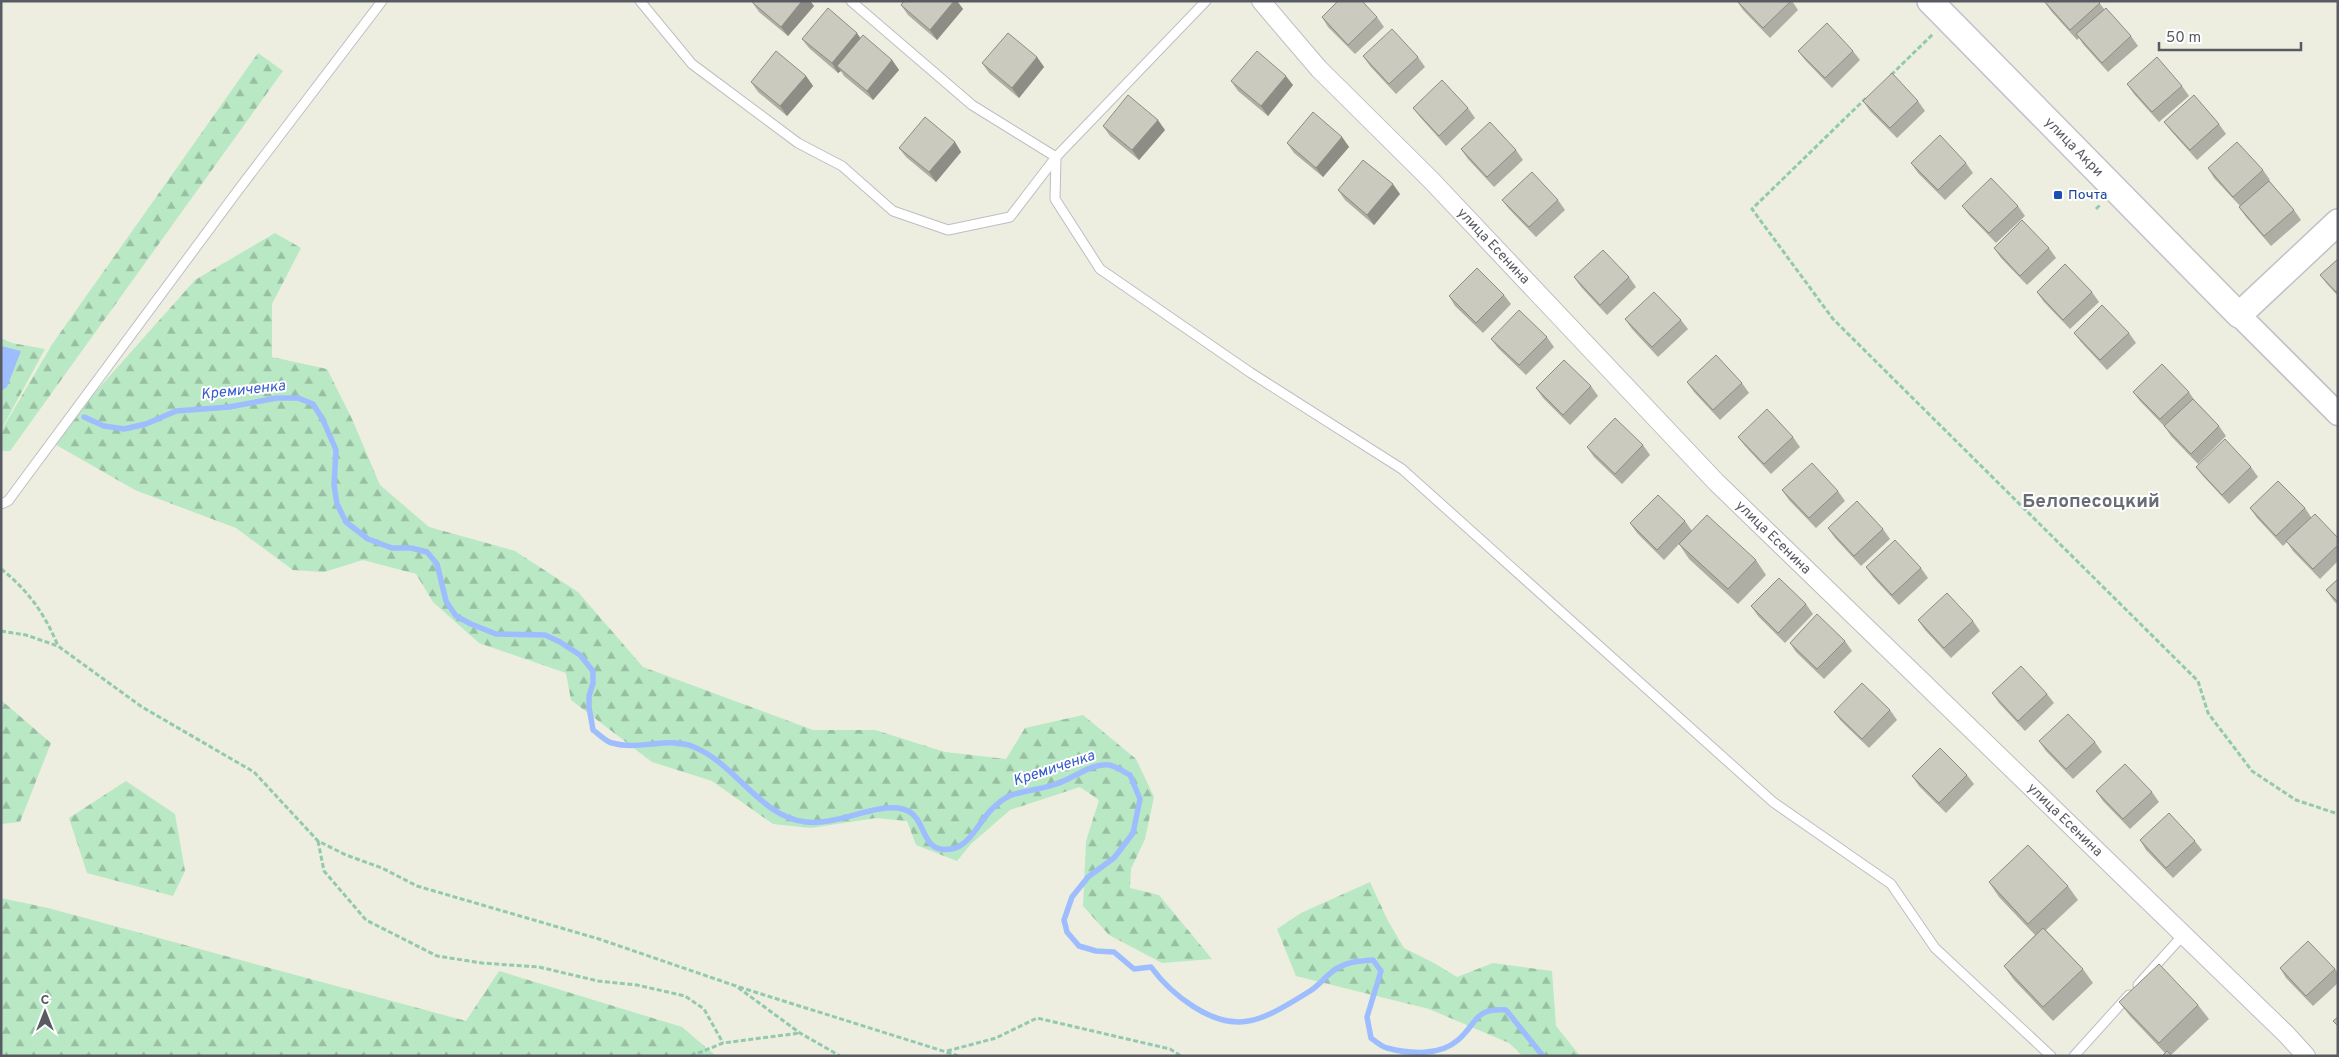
<svg xmlns="http://www.w3.org/2000/svg" width="2339" height="1057" font-family="Overpass,sans-serif">
<defs>
<pattern id="forest-firs" width="22" height="20" patternUnits="userSpaceOnUse" patternTransform="scale(1.25)"><rect width="22" height="20" fill="#b9e8c4"/><path d="M5 1l3.5 6h-7zM16 11l3.5 6h-7z" fill="#99bfa3"/></pattern>
</defs>
<rect width="100%" height="100%" fill="#edeedf"/>
<!-- forest -->
<g fill="url(#forest-firs)">
<polygon points="258,53 283,71 10,451 1,451 1,431 53,343"/>
<polygon points="275,233 301,248 272,304 272,357 327,369 352,419 380,485 429,527 515,551 578,592 643,667 813,730 875,730 945,752 1006,759 1025,728 1083,715 1136,759 1154,797 1145,839 1131,869 1130,888 1159,895 1212,959 1162,963 1109,935 1083,906 1086,841 1099,800 1080,787 1010,810 971,844 957,861 916,845 907,821 876,818 811,828 773,824 712,781 652,762 571,700 566,673 479,643 433,602 416,574 363,560 324,572 293,570 236,528 135,490 51,442 195,280"/>
<polygon points="1,338 12,343 45,349 1,430"/>
<polygon points="1,700 51,743 20,822 1,824"/>
<polygon points="126,781 175,814 185,871 173,896 87,873 69,818"/>
<polygon points="1370,882 1388,921 1404,948 1434,963 1457,977 1493,963 1552,971 1556,1026 1580,1056 1523,1056 1509,1043 1429,1009 1296,976 1277,929 1301,913"/>
<polygon points="1,898 48,908 466,1021 499,971 682,1027 716,1056 1,1056"/>
</g>
<!-- water -->
<polygon fill="#9ebdff" points="1,346 21,351 7,387 1,391"/>
<g fill="none" stroke-linecap="round" stroke-linejoin="round">
<!-- stream -->
<path stroke="#9ebdff" stroke-width="5.5" d="M84,417L104,426L124,429L146,424L176,411L229,407L277,398H298L313,404L323,420L336,450L334,485L337,504L346,522L368,539L392,548H411L427,552L437,564L446,601L456,616L471,624L496,634L545,635L560,642L580,655L593,671V683L589,696V707L593,730C599,734 605,741 612,743C640,751 667,736 694,747C736,764 760,817 806,822C837,826 877,802 903,809C929,816 918,854 951,849C969,847 979,822 991,810C995,806 1003,799 1009,796C1023,790 1041,790 1056,784C1073,779 1090,763 1109,765C1116,766 1124,772 1130,775L1140,799L1133,833L1114,858L1088,877L1072,897L1064,920L1067,932L1079,946L1096,951L1114,952L1134,969L1151,967C1170,993 1212,1028 1248,1021C1268,1018 1292,1002 1310,991C1318,986 1325,977 1333,971C1345,962 1358,961 1373,960L1381,971L1367,1017L1371,1038C1376,1042 1382,1047 1387,1048C1410,1054 1440,1056 1458,1040C1478,1023 1473,1008 1506,1010L1543,1056"/>
<!-- service casing -->
<g stroke="#bdbec5" stroke-width="11">
<g id="service">
<polyline points="640,1 692,64 798,143 842,166 893,211 948,230 1010,217 1056,157 1206,1"/>
<polyline points="851,1 972,105 1056,157 1055,199 1100,269 1251,373 1402,469 1773,802 1891,884 1935,948 2051,1056"/>
<polyline points="1,504 8,501 239,189 382,1"/>
<polyline points="2138,985 2184,934"/>
<polyline points="2074,1056 2129,995"/>
</g>
</g>
<!-- minor casing -->
<g stroke="#bdbec5" stroke-width="20">
<g id="minor">
<path id="s1" d="M1261,1L1319,69L1431,180L1716,482L2287,1035L2306,1056"/>
</g>
</g>
<!-- tertiary casing -->
<g stroke="#bdbec5" stroke-width="25">
<polyline id="tertiary" points="2239,315 2338,414"/>
</g>
<!-- secondary casing -->
<g stroke="#c0c1ca" stroke-width="28">
<g id="secondary">
<path id="s2" d="M1930,1L2239,315L2338,222"/>
</g>
</g>
<!-- path -->
<g stroke="#92c9af" stroke-width="3" stroke-dasharray="5 2.5" stroke-linecap="butt">
<polyline points="1891,75 1933,34"/>
<polyline points="1866,98 1752,209 1833,319 2198,681 2208,713 2252,771 2296,800 2338,814"/>
<polyline points="2096,209 2101,204"/>
<path d="M1,569C28,590 45,614 58,646"/>
<polyline points="1,631 26,635 58,646 142,707 254,772 318,841 346,855 382,868 417,886 599,939 736,986 800,1033 840,1056"/>
<polyline points="318,841 324,871 366,920 437,956 482,963 539,967 598,981 637,985 685,996 704,1009 723,1043"/>
<polyline points="739,987 959,1056"/>
<polyline points="947,1051 996,1038 1037,1018 1170,1049 1181,1056"/>
<polyline points="691,1056 723,1043 800,1033"/>
</g>
<!-- service -->
<use href="#service" stroke="#fff" stroke-width="9"/>
<!-- minor -->
<use href="#minor" stroke="#fff" stroke-width="18"/>
<!-- tertiary -->
<use href="#tertiary" stroke="#fff" stroke-width="22"/>
<!-- secondary -->
<use href="#secondary" stroke="#fff" stroke-width="25"/>
</g>
<!-- wall -->
<g fill="#aeaea4">
<polygon points="752,1 810,1 814,6 788,36 759,12 752,2"/>
<polygon points="904,1 957,1 963,9 937,40 908,15 901,5"/>
<polygon points="1737,1 1792,1 1798,10 1770,38 1743,10"/>
<polygon points="2044,1 2098,1 2104,9 2131,36 2138,46 2108,72 2083,44 2079,38 2077,40 2051,11"/>
<polygon points="1322,17 1377,17 1384,27 1355,54 1328,27"/>
<polygon points="861,38 892,60 899,70 873,100 844,76 841,71 838,73 809,48 802,39"/>
<polygon points="1798,51 1853,51 1860,60 1832,88 1805,60"/>
<polygon points="1363,56 1418,57 1425,67 1396,94 1370,66"/>
<polygon points="1037,57 1044,67 1019,98 989,73 982,63"/>
<polygon points="806,76 813,86 787,116 758,92 751,82"/>
<polygon points="1231,81 1293,85 1268,116 1238,91"/>
<polygon points="2127,84 2182,86 2189,96 2159,122 2134,94"/>
<polygon points="1863,101 1918,101 1925,111 1897,138 1870,111"/>
<polygon points="1413,108 1468,108 1475,118 1446,146 1420,117"/>
<polygon points="2164,122 2219,124 2226,134 2197,160 2171,131"/>
<polygon points="1103,126 1165,130 1139,160 1110,136"/>
<polygon points="1342,137 1349,147 1323,177 1294,153 1287,143"/>
<polygon points="955,142 961,152 936,182 906,157 899,148"/>
<polygon points="1461,149 1516,150 1523,160 1494,187 1468,159"/>
<polygon points="1911,163 1966,163 1973,173 1945,200 1918,173"/>
<polygon points="2208,168 2263,170 2270,180 2269,181 2294,210 2301,220 2271,246 2246,217 2239,207 2240,206 2214,178"/>
<polygon points="1338,190 1400,194 1374,225 1345,200"/>
<polygon points="1502,200 1558,200 1565,210 1536,237 1509,209"/>
<polygon points="1962,206 2018,206 2025,216 1996,243 1969,215"/>
<polygon points="1994,248 2049,248 2056,258 2027,285 2001,258"/>
<polygon points="2338,259 2338,296 2327,284 2320,275"/>
<polygon points="1574,277 1629,277 1636,287 1607,315 1581,287"/>
<polygon points="2037,292 2092,292 2099,302 2070,329 2044,302"/>
<polygon points="1504,295 1511,304 1483,333 1455,306 1449,296"/>
<polygon points="1625,319 1681,320 1688,329 1658,357 1632,329"/>
<polygon points="2074,333 2129,333 2136,343 2107,370 2081,342"/>
<polygon points="1547,337 1554,347 1526,375 1498,348 1491,339"/>
<polygon points="1687,382 1742,383 1749,393 1720,420 1694,392"/>
<polygon points="1591,386 1598,396 1570,425 1543,398 1536,388"/>
<polygon points="2133,392 2189,392 2195,401 2219,426 2226,436 2198,464 2171,436 2165,427 2140,401"/>
<polygon points="1738,437 1793,437 1800,447 1771,474 1745,446"/>
<polygon points="1643,445 1650,455 1622,484 1594,457 1587,447"/>
<polygon points="2196,467 2251,467 2258,477 2229,504 2203,476"/>
<polygon points="1782,490 1838,491 1845,501 1816,528 1789,500"/>
<polygon points="2250,508 2305,508 2311,517 2338,538 2338,561 2320,579 2293,551 2287,542 2283,546 2257,518"/>
<polygon points="1685,521 1692,531 1756,560 1766,575 1738,604 1689,559 1679,544 1664,560 1637,533 1630,523"/>
<polygon points="1828,528 1883,529 1890,539 1861,566 1835,538"/>
<polygon points="1866,567 1921,568 1928,578 1899,605 1873,577"/>
<polygon points="2338,579 2338,605 2333,600 2326,590"/>
<polygon points="1806,604 1813,614 1785,643 1758,616 1751,606"/>
<polygon points="1918,620 1973,621 1980,631 1951,658 1925,630"/>
<polygon points="1845,641 1852,651 1824,679 1796,652 1790,643"/>
<polygon points="1992,693 2047,694 2054,703 2025,731 1999,703"/>
<polygon points="1890,710 1897,720 1869,748 1841,721 1834,712"/>
<polygon points="2039,741 2095,742 2102,752 2073,779 2046,751"/>
<polygon points="1967,775 1974,784 1946,813 1919,786 1912,776"/>
<polygon points="2096,791 2152,792 2159,802 2130,829 2103,801"/>
<polygon points="2140,840 2195,841 2202,850 2173,878 2146,850"/>
<polygon points="1989,882 2068,886 2078,900 2046,930 2083,969 2093,983 2053,1021 2014,980 2004,966 2035,935 1999,897"/>
<polygon points="2280,968 2335,969 2338,973 2338,983 2313,1006 2286,978"/>
<polygon points="2119,1002 2198,1005 2209,1019 2171,1055 2165,1053 2130,1016"/>
</g>
<!-- shaded-wall -->
<g fill="#8d8d86">
<polygon points="802,1 810,1 814,6 788,36 781,27"/>
<polygon points="954,1 957,1 963,9 937,40 930,30"/>
<polygon points="857,33 864,43 837,66 841,71 838,73 832,63"/>
<polygon points="1037,57 1044,67 1019,98 1012,88"/>
<polygon points="892,60 899,70 873,100 867,91"/>
<polygon points="806,76 813,86 787,116 780,106"/>
<polygon points="1286,76 1293,85 1268,116 1261,106"/>
<polygon points="1158,120 1165,130 1139,160 1132,150"/>
<polygon points="1342,137 1349,147 1323,177 1316,168"/>
<polygon points="955,142 961,152 936,182 929,172"/>
<polygon points="1393,184 1400,194 1374,225 1367,215"/>
</g>
<!-- building -->
<g fill="#cacabf" stroke="#8d8d86">
<polygon points="752,1 802,1 781,27 752,2"/>
<polygon points="904,1 954,1 930,30 901,5"/>
<polygon points="1338,1 1362,1 1377,17 1348,45 1322,17"/>
<polygon points="1737,1 1791,1 1763,28"/>
<polygon points="2044,1 2098,1 2100,3 2070,30"/>
<polygon points="828,8 857,33 832,63 802,39"/>
<polygon points="2106,8 2131,36 2102,63 2076,34"/>
<polygon points="1827,23 1853,51 1825,78 1798,51"/>
<polygon points="1392,29 1418,57 1389,84 1363,56"/>
<polygon points="1008,33 1037,57 1012,88 982,63"/>
<polygon points="863,35 892,60 867,91 837,66"/>
<polygon points="776,51 806,76 780,106 751,82"/>
<polygon points="1257,51 1286,76 1261,106 1231,81"/>
<polygon points="2157,57 2182,86 2152,112 2127,84"/>
<polygon points="1892,73 1918,101 1890,128 1863,101"/>
<polygon points="1442,80 1468,108 1439,136 1413,108"/>
<polygon points="1128,95 1158,120 1132,150 1103,126"/>
<polygon points="2194,95 2219,124 2190,150 2164,122"/>
<polygon points="1313,112 1342,137 1316,168 1287,143"/>
<polygon points="925,117 955,142 929,172 899,148"/>
<polygon points="1490,122 1516,150 1487,177 1461,149"/>
<polygon points="1940,135 1966,163 1938,190 1911,163"/>
<polygon points="2237,142 2263,170 2233,197 2208,168"/>
<polygon points="1363,160 1393,184 1367,215 1338,190"/>
<polygon points="1532,172 1558,200 1529,227 1502,200"/>
<polygon points="1991,178 2018,206 1989,233 1962,206"/>
<polygon points="2269,181 2294,210 2264,236 2239,207"/>
<polygon points="2022,220 2049,248 2020,276 1994,248"/>
<polygon points="1603,250 1629,277 1600,305 1574,277"/>
<polygon points="2338,259 2338,290 2336,292 2320,275"/>
<polygon points="2065,264 2092,292 2063,320 2037,292"/>
<polygon points="1477,268 1504,295 1476,323 1449,296"/>
<polygon points="1654,292 1681,320 1652,347 1625,319"/>
<polygon points="2102,305 2129,333 2100,360 2074,333"/>
<polygon points="1519,310 1547,337 1519,365 1491,339"/>
<polygon points="1716,355 1742,383 1713,410 1687,382"/>
<polygon points="1564,360 1591,386 1563,415 1536,388"/>
<polygon points="2162,364 2189,392 2160,419 2133,392"/>
<polygon points="2193,399 2219,426 2191,454 2164,426"/>
<polygon points="1767,409 1793,437 1764,464 1738,437"/>
<polygon points="1615,418 1643,445 1615,474 1587,447"/>
<polygon points="2225,439 2251,467 2222,495 2196,467"/>
<polygon points="1812,463 1838,491 1809,518 1782,490"/>
<polygon points="2278,481 2305,508 2276,536 2250,508"/>
<polygon points="1658,495 1685,521 1657,550 1630,523"/>
<polygon points="1857,501 1883,529 1854,556 1828,528"/>
<polygon points="2315,514 2338,538 2338,545 2313,569 2286,541"/>
<polygon points="1707,515 1756,560 1728,589 1679,544"/>
<polygon points="1895,540 1921,568 1892,595 1866,567"/>
<polygon points="1779,578 1806,604 1778,633 1751,606"/>
<polygon points="2338,579 2338,602 2326,590"/>
<polygon points="1947,593 1973,621 1944,648 1918,620"/>
<polygon points="1817,614 1845,641 1817,669 1790,643"/>
<polygon points="2021,666 2047,694 2018,721 1992,693"/>
<polygon points="1862,683 1890,710 1862,739 1834,712"/>
<polygon points="2068,714 2095,742 2066,769 2039,741"/>
<polygon points="1940,748 1967,775 1939,803 1912,776"/>
<polygon points="2125,764 2152,792 2123,819 2096,791"/>
<polygon points="2169,813 2195,841 2166,868 2140,840"/>
<polygon points="2028,845 2068,886 2028,924 1989,882"/>
<polygon points="2043,928 2083,969 2043,1007 2004,966"/>
<polygon points="2308,941 2335,969 2306,996 2280,968"/>
<polygon points="2159,964 2198,1005 2159,1043 2119,1002"/>
<polygon points="2338,1017 2338,1026 2333,1021"/>
<polygon points="2167,1051 2172,1056 2162,1056"/>
</g>
<!-- markers -->
<rect fill="#1a4fb4" stroke="#fff" stroke-width="2" x="2053" y="190" width="10" height="10" rx="2.5"/>
<g text-anchor="middle" dominant-baseline="central" stroke-width="4" stroke-linejoin="round" paint-order="stroke">
<!-- street labels -->
<g font-size="14" fill="#595b63" stroke="#fff">
<text stroke="none"><textPath href="#s2" startOffset="205">улица Акри</textPath></text>
<text stroke="none"><textPath href="#s1" startOffset="338">улица Есенина</textPath></text>
<text stroke="none"><textPath href="#s1" startOffset="742">улица Есенина</textPath></text>
<text stroke="none"><textPath href="#s1" startOffset="1148">улица Есенина</textPath></text>
</g>
<!-- transit labels -->
<g font-size="14" fill="#164399" stroke="#fff" text-anchor="start">
<text x="2068" y="195">Почта</text>
</g>
<!-- water labels -->
<g font-size="15" font-style="italic" fill="#355bce" stroke="#fff">
<text transform="translate(243 391) rotate(-6)">Кремиченка</text>
<text transform="translate(1054 769) rotate(-18)">Кремиченка</text>
</g>
<!-- district labels -->
<g font-size="19" font-weight="bold" fill="#696c75" stroke="#fff">
<text x="2091" y="502">Белопесоцкий</text>
</g>
</g>
<!-- border -->
<rect width="2339" height="1057" fill="none" stroke="#595b63" stroke-width="5"/>
<!-- north arrow -->
<g transform="translate(45 1012)" stroke="#ffffff" stroke-width="4" paint-order="stroke">
<path d="M0-4L9 19L0 12L-9 19Z" fill="#595b63"/>
<text y="-8" font-size="14" font-weight="bold" text-anchor="middle" fill="#595b63">С</text>
</g>
<!-- scale -->
<path d="M2159 42v8h142v-8" fill="none" stroke="#595b63" stroke-width="2.5"/>
<text x="2166" y="42" font-size="15" fill="#595b63" stroke="#ffffff" stroke-width="4" paint-order="stroke">50 m</text>
</svg>
